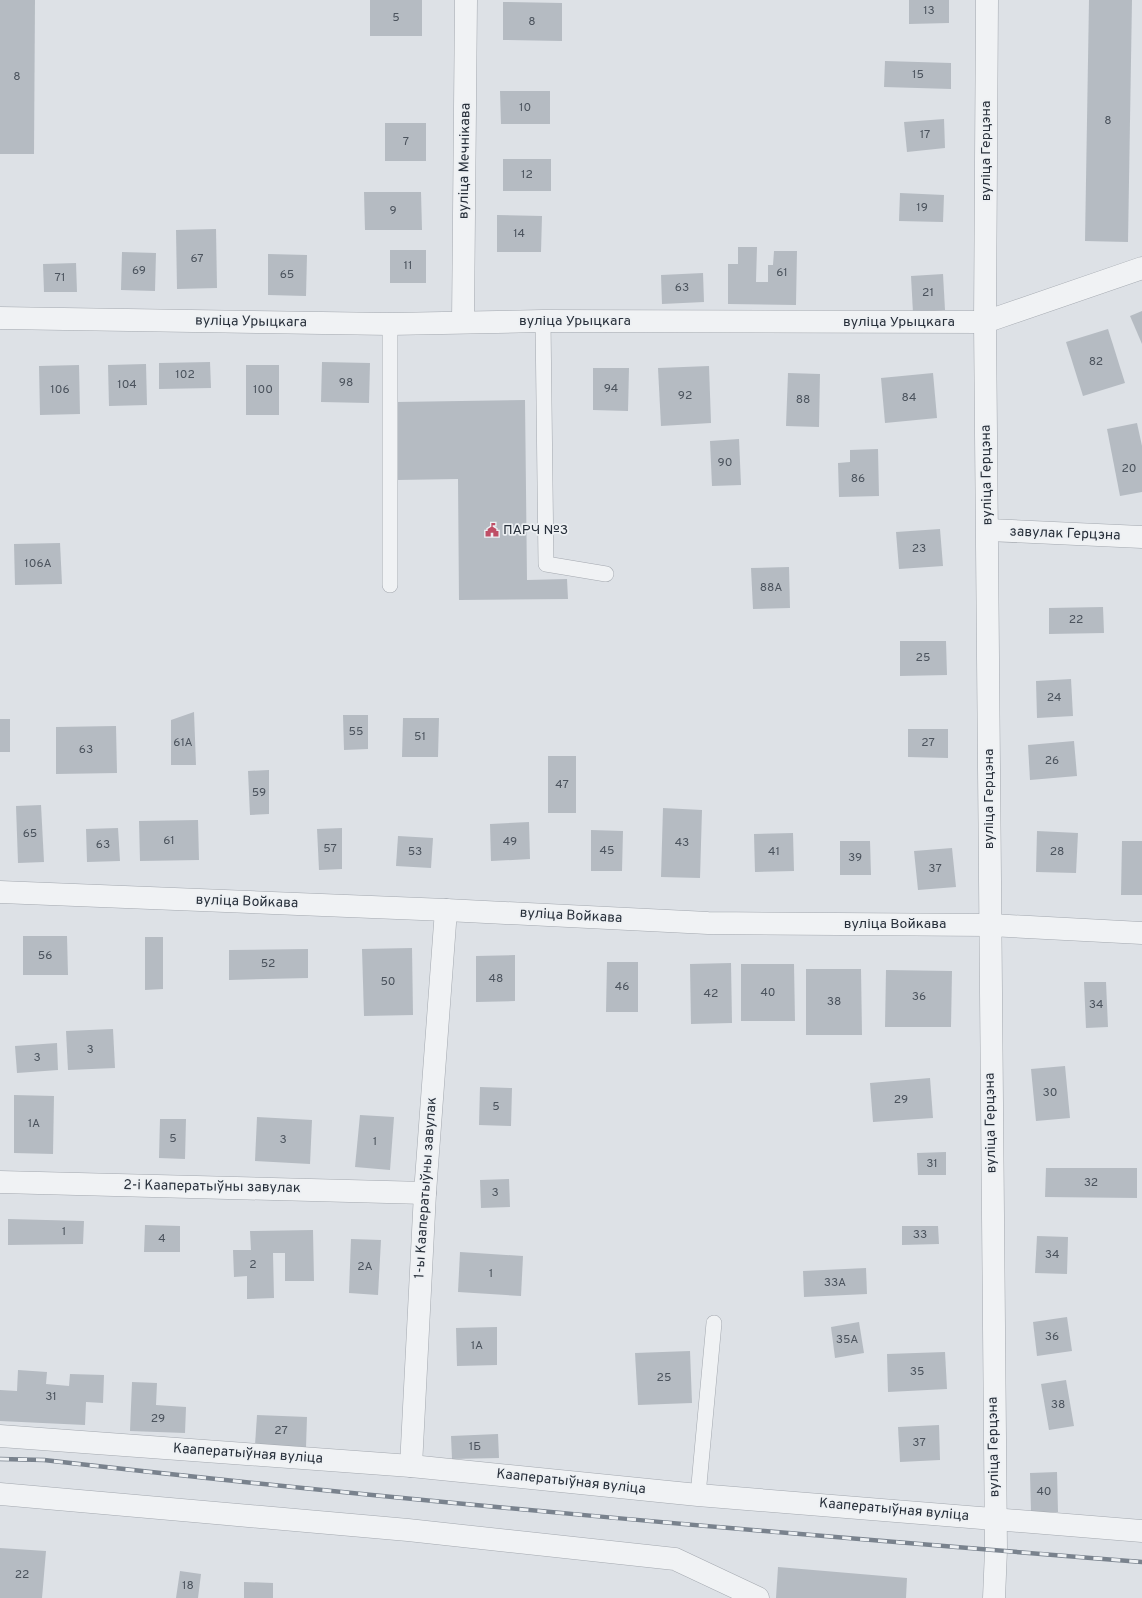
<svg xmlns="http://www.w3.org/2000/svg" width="1142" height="1598" font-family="Overpass,sans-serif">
<rect width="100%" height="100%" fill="#dde1e6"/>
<!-- building -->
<g fill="#b5bbc2">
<polygon points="0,0 35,0 34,154 0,154"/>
<rect x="370" y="0" width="52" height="36"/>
<polygon points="909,0 949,0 949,23 909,24"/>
<polygon points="1089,0 1132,0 1128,242 1085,241"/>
<polygon points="503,2 562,3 562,41 503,40"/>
<polygon points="885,61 951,63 951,89 884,87"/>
<polygon points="500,91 550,91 550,124 501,124"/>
<polygon points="944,119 945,148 907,152 904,122"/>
<rect x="385" y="123" width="41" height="38"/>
<rect x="503" y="159" width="48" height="32"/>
<polygon points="364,192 421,192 422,230 365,230"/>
<polygon points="900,193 944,195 943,222 899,221"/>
<polygon points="497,215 542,216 541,252 497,252"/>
<polygon points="216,229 217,288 177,289 176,230"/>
<polygon points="738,247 757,247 756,282 768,282 768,265 773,265 774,251 797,251 796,305 728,304 728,264 738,264"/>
<rect x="390" y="250" width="36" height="33"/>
<polygon points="122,252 156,253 155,291 121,290"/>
<polygon points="268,254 307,255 306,296 268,295"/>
<polygon points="76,263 77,292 44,292 43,264"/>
<polygon points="703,273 704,302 662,304 661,275"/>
<polygon points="943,274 945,310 913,313 911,276"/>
<polygon points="1142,311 1142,344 1130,316"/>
<polygon points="1108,329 1125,383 1083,396 1066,342"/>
<polygon points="210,362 211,388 159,389 159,363"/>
<polygon points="322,362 370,363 369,403 321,402"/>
<polygon points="146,364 147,405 109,406 108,365"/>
<polygon points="79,365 80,414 40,415 39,366"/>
<rect x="246" y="365" width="33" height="50"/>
<polygon points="709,366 711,423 661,426 658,368"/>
<polygon points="593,368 629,368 628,411 593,410"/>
<polygon points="788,373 820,374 819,427 786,426"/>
<polygon points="933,373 937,418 885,423 881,378"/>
<polygon points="525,400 527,580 567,579 568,599 459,600 458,479 397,480 396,402"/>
<polygon points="1137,423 1142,446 1142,492 1120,496 1107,429"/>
<polygon points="739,439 741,485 712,486 710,441"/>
<polygon points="878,449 879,496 839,497 838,463 850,462 850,450"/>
<polygon points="940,529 943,566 899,569 896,532"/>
<polygon points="60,543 62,584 15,585 14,544"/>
<polygon points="789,567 790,608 753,609 751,568"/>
<polygon points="1103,607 1104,633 1049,634 1049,608"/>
<polygon points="900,641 946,641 947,675 900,676"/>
<polygon points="1071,679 1073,716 1037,718 1036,681"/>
<polygon points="194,712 196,765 171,765 171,720"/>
<polygon points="343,715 368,715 368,749 344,750"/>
<polygon points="403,718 439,718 438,757 402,757"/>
<rect x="0" y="719" width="10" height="33"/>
<polygon points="116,726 117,773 56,774 56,727"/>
<polygon points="908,729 948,729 948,758 908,757"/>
<polygon points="1074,741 1077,776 1030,780 1028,745"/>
<rect x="548" y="756" width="28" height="57"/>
<polygon points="269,770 269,814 250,815 248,771"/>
<polygon points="41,805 44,862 18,863 16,806"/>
<polygon points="663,808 702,810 700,878 661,877"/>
<polygon points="198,820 199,860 140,861 139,821"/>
<polygon points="529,822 530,859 491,861 490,824"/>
<polygon points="118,828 120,861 87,862 86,829"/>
<polygon points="342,828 342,869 319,870 317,829"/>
<polygon points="591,830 623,831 622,871 591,871"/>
<polygon points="1037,831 1078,833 1076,873 1036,872"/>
<polygon points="793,833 794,871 755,872 754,834"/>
<polygon points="398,836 433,838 431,868 396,866"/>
<polygon points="840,841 870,841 871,875 840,875"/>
<polygon points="1122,841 1142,841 1142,895 1121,895"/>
<polygon points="952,848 956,887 918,890 914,851"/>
<polygon points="23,936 67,936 68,975 23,975"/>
<polygon points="145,937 163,937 163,989 145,990"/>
<polygon points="412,948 413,1015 364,1016 362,949"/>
<polygon points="308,949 308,978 229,980 229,950"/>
<polygon points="515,955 515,1001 476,1002 476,956"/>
<polygon points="607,962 638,962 638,1012 606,1012"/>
<polygon points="731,963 732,1023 691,1024 690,964"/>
<polygon points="741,964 794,964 795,1021 741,1021"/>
<polygon points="806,969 861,969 862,1035 806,1035"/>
<polygon points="886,970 952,971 951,1027 885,1027"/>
<polygon points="1084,982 1106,982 1108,1027 1086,1028"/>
<polygon points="113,1029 115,1068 68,1070 66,1031"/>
<polygon points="57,1043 58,1070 17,1073 15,1046"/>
<polygon points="1065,1066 1070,1118 1036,1121 1031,1069"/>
<polygon points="930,1078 933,1118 873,1122 870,1083"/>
<polygon points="480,1087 512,1088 511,1126 479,1125"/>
<polygon points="14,1095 54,1096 53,1154 14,1153"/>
<polygon points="360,1115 394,1117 390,1170 355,1167"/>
<polygon points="257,1117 312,1120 310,1164 255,1161"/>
<polygon points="160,1119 186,1119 185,1159 159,1158"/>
<polygon points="946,1152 946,1175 918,1175 917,1153"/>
<polygon points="1046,1168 1137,1168 1137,1198 1045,1197"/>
<polygon points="509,1179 510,1207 481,1208 480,1180"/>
<polygon points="8,1219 84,1221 83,1244 8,1245"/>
<polygon points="145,1225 180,1226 180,1252 144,1252"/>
<polygon points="902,1226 938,1226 939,1244 902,1245"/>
<polygon points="313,1230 314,1281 285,1281 285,1253 273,1253 274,1298 247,1299 247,1276 234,1277 233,1250 251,1250 250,1231"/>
<polygon points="1037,1236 1068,1237 1067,1274 1035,1273"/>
<polygon points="351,1239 381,1240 378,1295 349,1293"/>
<polygon points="460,1252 523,1256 521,1296 458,1292"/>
<polygon points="866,1268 867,1294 804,1297 803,1271"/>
<polygon points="1067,1317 1072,1351 1037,1356 1033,1322"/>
<polygon points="859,1322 864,1353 835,1358 831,1327"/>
<polygon points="497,1327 497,1365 457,1366 456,1328"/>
<polygon points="690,1351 692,1403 638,1405 635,1353"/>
<polygon points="945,1352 947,1389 888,1392 887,1354"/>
<polygon points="18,1370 47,1372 46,1384 69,1386 70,1374 104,1375 103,1403 86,1402 85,1425 0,1421 0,1390 17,1391"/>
<polygon points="1066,1380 1074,1426 1049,1430 1041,1384"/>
<polygon points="132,1382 157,1383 156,1405 186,1407 185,1433 130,1431"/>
<polygon points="257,1415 307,1417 306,1447 255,1445"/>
<polygon points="939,1425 940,1460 900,1462 898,1427"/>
<polygon points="498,1434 499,1458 452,1459 451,1436"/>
<polygon points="1057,1472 1058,1512 1031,1512 1030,1473"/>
<polygon points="0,1548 46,1551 42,1598 0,1598"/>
<polygon points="778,1567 907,1578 906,1598 776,1598"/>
<polygon points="180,1571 201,1574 198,1598 176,1598"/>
<polygon points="244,1582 273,1583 273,1598 244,1598"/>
</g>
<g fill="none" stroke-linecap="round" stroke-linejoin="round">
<!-- service casing -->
<g stroke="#a3a8af" stroke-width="16">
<g id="service">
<polyline points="543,321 546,564 606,574"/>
<polyline points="390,585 390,324"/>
<polyline points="698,1495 714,1323"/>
</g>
</g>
<!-- minor casing -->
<g stroke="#a3a8af" stroke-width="23">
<g id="minor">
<polyline points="987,0 985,322 996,1550 994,1598"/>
<polyline points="0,318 390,324 543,321 985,322 1142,268"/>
<polyline points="463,322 466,0"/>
<polyline points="988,530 1142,537"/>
<polyline points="0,892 446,910 708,923 990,925 1142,933"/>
<polyline points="0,1182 425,1193"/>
<polyline points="0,1436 411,1466 698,1495 1142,1531"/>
<polyline points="411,1466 425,1193 446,910"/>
<polyline points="0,1494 408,1530 675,1559 758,1598"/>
</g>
</g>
<!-- service -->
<use href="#service" stroke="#f0f2f4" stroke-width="15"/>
<!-- minor -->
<use href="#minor" stroke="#f0f2f4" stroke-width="22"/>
<!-- rail casing -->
<g stroke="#79828d" stroke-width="4.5">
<path id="rail" d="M0,1459L44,1460C409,1502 776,1533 1142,1562"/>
</g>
<!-- rail -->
<use href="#rail" stroke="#edf0f3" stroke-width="3" stroke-dasharray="9" stroke-linecap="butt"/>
</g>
<!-- icons -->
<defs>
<g id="civic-bare" transform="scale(1.08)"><path d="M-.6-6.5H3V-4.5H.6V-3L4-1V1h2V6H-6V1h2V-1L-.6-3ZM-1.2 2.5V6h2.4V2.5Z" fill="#bf4e66" stroke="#edf0f3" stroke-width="2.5" paint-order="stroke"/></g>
</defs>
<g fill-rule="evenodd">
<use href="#civic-bare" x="492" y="530"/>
</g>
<g text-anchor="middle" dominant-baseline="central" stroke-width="3.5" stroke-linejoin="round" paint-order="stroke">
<!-- number labels -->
<g font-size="12" fill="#4b535d">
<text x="929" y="11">13</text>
<text x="396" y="18">5</text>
<text x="532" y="22">8</text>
<text x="918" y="75">15</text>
<text x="17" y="77">8</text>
<text x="525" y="108">10</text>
<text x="1108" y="121">8</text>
<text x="925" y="135">17</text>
<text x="406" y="142">7</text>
<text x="527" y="175">12</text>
<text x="922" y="208">19</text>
<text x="393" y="211">9</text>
<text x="519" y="234">14</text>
<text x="197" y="259">67</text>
<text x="408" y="266">11</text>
<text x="139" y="271">69</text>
<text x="782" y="273">61</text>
<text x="287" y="275">65</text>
<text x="60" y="278">71</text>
<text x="682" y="288">63</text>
<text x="928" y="293">21</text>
<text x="1096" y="362">82</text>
<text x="185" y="375">102</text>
<text x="346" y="383">98</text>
<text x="127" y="385">104</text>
<text x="611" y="389">94</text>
<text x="60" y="390">106</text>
<text x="263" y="390">100</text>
<text x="685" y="396">92</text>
<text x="909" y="398">84</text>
<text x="803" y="400">88</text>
<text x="725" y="463">90</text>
<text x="1129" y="469">20</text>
<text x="858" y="479">86</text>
<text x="919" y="549">23</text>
<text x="38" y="564">106А</text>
<text x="771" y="588">88А</text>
<text x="1076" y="620">22</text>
<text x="923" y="658">25</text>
<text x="1054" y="698">24</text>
<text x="356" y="732">55</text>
<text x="420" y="737">51</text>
<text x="183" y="743">61А</text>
<text x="928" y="743">27</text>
<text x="86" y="750">63</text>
<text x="1052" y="761">26</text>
<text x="562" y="785">47</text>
<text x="259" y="793">59</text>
<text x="30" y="834">65</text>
<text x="169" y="841">61</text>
<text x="510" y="842">49</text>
<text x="682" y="843">43</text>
<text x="103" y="845">63</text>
<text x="330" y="849">57</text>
<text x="607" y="851">45</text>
<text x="415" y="852">53</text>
<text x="774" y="852">41</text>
<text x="1057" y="852">28</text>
<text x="855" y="858">39</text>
<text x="935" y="869">37</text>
<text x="45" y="956">56</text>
<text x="268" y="964">52</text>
<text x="496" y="979">48</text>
<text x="388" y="982">50</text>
<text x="622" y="987">46</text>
<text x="768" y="993">40</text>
<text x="711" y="994">42</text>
<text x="919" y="997">36</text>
<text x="834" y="1002">38</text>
<text x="1096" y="1005">34</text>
<text x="90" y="1050">3</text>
<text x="37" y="1058">3</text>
<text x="1050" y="1093">30</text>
<text x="901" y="1100">29</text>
<text x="496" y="1107">5</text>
<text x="34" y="1124">1А</text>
<text x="173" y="1139">5</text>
<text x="283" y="1140">3</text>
<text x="375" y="1142">1</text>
<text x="932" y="1164">31</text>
<text x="1091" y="1183">32</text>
<text x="495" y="1193">3</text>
<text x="64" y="1232">1</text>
<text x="920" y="1235">33</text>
<text x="162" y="1239">4</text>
<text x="1052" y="1255">34</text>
<text x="253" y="1265">2</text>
<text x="365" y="1267">2А</text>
<text x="491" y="1274">1</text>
<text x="835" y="1283">33А</text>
<text x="1052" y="1337">36</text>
<text x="847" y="1340">35А</text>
<text x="477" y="1346">1А</text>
<text x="917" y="1372">35</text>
<text x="664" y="1378">25</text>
<text x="51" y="1397">31</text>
<text x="1058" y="1405">38</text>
<text x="158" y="1419">29</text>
<text x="281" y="1431">27</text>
<text x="919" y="1443">37</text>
<text x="475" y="1447">1Б</text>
<text x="1044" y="1492">40</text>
<text x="22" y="1575">22</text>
<text x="188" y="1586">18</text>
</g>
<!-- street labels -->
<g font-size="14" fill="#28303b" stroke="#edf0f3">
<text transform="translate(986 151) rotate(-90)">вуліца Герцэна</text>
<text transform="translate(465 161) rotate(-89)">вуліца Мечнікава</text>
<text x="575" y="321">вуліца Урыцкага</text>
<text transform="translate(251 322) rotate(1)">вуліца Урыцкага</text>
<text x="899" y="322">вуліца Урыцкага</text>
<text transform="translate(987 475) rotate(-91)">вуліца Герцэна</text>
<text transform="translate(1065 534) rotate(2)">завулак Герцэна</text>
<text transform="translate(989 799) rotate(-90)">вуліца Герцэна</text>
<text transform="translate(247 902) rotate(2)">вуліца Войкава</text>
<text transform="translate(571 916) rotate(3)">вуліца Войкава</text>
<text x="895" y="924">вуліца Войкава</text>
<text transform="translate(991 1123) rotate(-91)">вуліца Герцэна</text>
<text transform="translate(212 1187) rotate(1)">2-і Кааператыўны завулак</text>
<text transform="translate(426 1188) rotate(-86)">1-ы Кааператыўны завулак</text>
<text transform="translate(994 1447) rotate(-91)">вуліца Герцэна</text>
<text transform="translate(248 1454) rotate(4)">Кааператыўная вуліца</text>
<text transform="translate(571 1482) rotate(6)">Кааператыўная вуліца</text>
<text transform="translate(894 1510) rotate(5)">Кааператыўная вуліца</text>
</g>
<!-- poi labels -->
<g font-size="14" fill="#28303b" stroke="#edf0f3" text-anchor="start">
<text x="503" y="530">ПАРЧ №3</text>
</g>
</g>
</svg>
